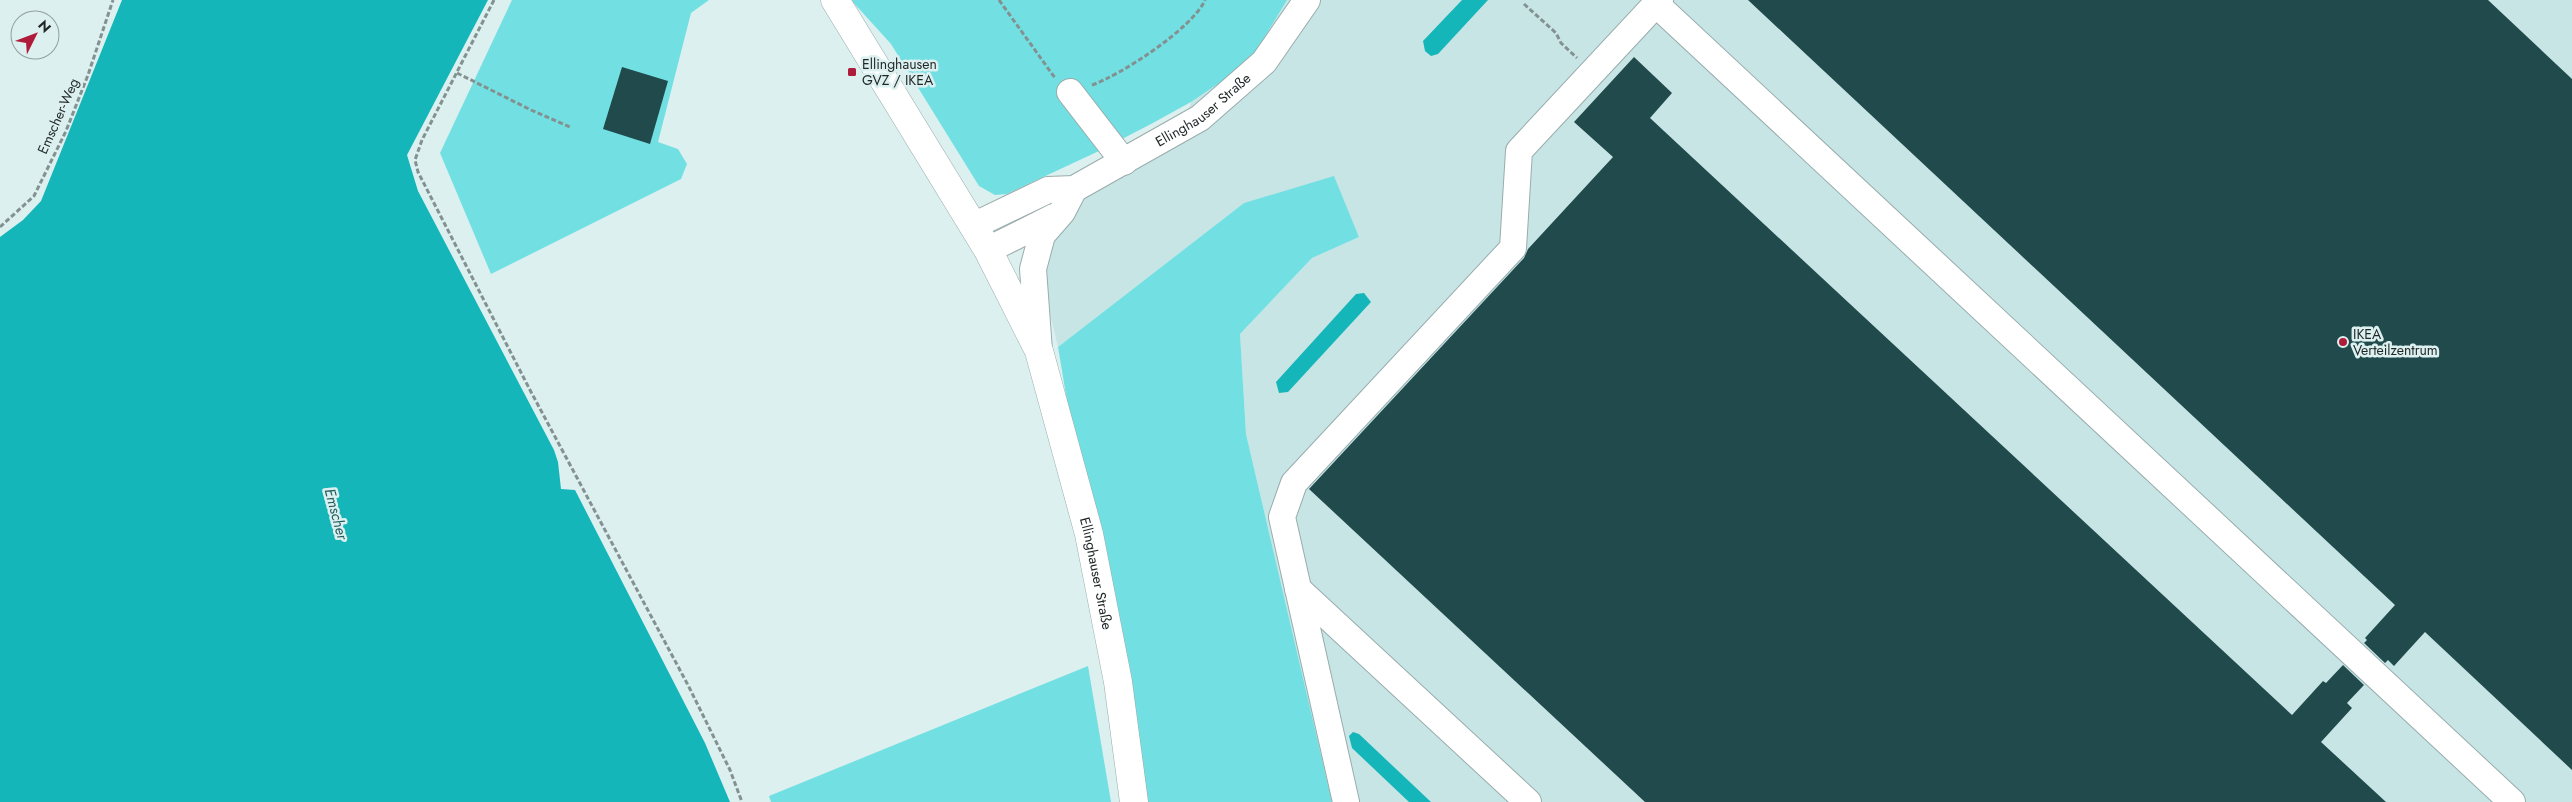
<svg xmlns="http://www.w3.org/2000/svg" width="2572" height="802" font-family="Jost,sans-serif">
<rect width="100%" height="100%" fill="#ddf0f0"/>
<!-- built -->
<polygon fill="#c8e5e6" points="1287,0 2572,0 2572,802 1332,802 1246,434 1240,334 1312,258 1359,237 1334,177 1244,203 1058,347 1048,305 1044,246 1080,191 1181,136 1191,102 1243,67 1258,48"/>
<!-- green -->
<g fill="#72e0e2">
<polygon points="512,0 709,0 691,13 658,142 678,149 687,164 681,179 491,274 440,153"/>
<polygon points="851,0 1287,0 1258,48 1243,67 1191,102 1151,124 1099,151 1007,194 995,195 979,186 891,44"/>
<polygon points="1334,176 1359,237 1312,258 1240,334 1246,434 1332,802 1134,802 1058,347 1244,203"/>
<polygon points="1088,666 1111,802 771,802 769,796"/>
</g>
<!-- water -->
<g fill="#14b6b9">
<polygon points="122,0 488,0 407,155 418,191 554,450 558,462 561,489 575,490 705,743 730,802 0,802 0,237 23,220 41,201"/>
<polygon points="1462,0 1488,0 1438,54 1431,56 1425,51 1423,41"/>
<polygon points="1364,293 1371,302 1288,392 1279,393 1276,382 1356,294"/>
<polygon points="1353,732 1359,734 1431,802 1409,802 1352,748 1349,736"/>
</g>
<!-- building -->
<g fill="#204a4b">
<polygon points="1748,0 2488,0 2572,79 2572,770 2425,632 2394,666 2388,660 2385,663 2364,643 2367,640 2365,638 2395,605"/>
<polygon points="1634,57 1672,93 1650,118 2292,715 2323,681 2326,683 2343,665 2364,685 2347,703 2352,708 2321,742 2386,802 1645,802 1309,489 1524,258 1528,249 1613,157 1574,122"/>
<polygon points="622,67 668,81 650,144 603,129"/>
</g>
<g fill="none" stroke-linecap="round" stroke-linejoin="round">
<!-- minor casing -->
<g stroke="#99acac" stroke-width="28">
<g id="minor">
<polyline points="1660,0 1656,4 2512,802"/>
<polyline points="1070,92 1124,162"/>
<path id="s1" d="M973,226L1048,190L1074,189L1200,118L1264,62L1307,0"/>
<polyline points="988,250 1054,217"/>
<polyline points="1039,351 1033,269 1042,235 1062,212 1074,189"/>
<polyline points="1298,589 1528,802"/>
<polyline points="1346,802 1282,517 1294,483 1513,248 1519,151 1656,4"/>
</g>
</g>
<!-- major casing -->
<g stroke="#99acac" stroke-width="29">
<g id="major">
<path id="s2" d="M835,0L988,250L1039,351L1089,534L1118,682L1134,802"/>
</g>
</g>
<!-- path -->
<g stroke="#839191" stroke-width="3" stroke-dasharray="5 2.5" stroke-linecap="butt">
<polyline points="494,0 422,140 415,160 418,172 530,390 689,687 730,770 742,802"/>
<polyline points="999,0 1055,78"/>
<polyline points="1524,4 1556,33 1561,43 1577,58"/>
<polyline points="457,73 531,110 572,128"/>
<path d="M1092,85C1121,75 1193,28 1205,0"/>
<polyline points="0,227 34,196 66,131 88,75 113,0"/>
</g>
<!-- minor -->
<use href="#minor" stroke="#fff" stroke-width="26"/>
<!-- major -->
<use href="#major" stroke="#fff" stroke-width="28"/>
</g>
<!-- markers -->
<g fill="#af1b3a" stroke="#ddf0f0" stroke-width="2">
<rect x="847" y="67" width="10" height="10" rx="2.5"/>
<circle cx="2343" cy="342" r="5"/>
</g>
<g text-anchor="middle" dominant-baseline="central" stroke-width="5" stroke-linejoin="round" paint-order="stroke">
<!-- poi labels -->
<g font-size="14" fill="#1f2626" stroke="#ddf0f0" text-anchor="start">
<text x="862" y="64">Ellinghausen<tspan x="862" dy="16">GVZ / IKEA</tspan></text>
<text x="2353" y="334">IKEA<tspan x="2353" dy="16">Verteilzentrum</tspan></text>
</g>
<!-- street labels -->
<g font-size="14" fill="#1f2626" stroke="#ddf0f0">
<text stroke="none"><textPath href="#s1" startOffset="261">Ellinghauser Straße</textPath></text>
<text transform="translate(58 116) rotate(-66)">Emscher-Weg</text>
<text stroke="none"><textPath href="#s2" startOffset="636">Ellinghauser Straße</textPath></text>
</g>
<!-- water labels -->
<g font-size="15" font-style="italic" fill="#235c5d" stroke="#ddf0f0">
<text transform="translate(336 514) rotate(75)">Emscher</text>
</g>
</g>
<!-- north arrow -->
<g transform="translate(35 35) rotate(48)"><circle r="24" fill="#ddf0f0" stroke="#919f9f"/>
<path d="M0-4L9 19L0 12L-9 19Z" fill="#af1b3a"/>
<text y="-8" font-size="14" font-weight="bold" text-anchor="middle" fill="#1f2626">N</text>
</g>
</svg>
